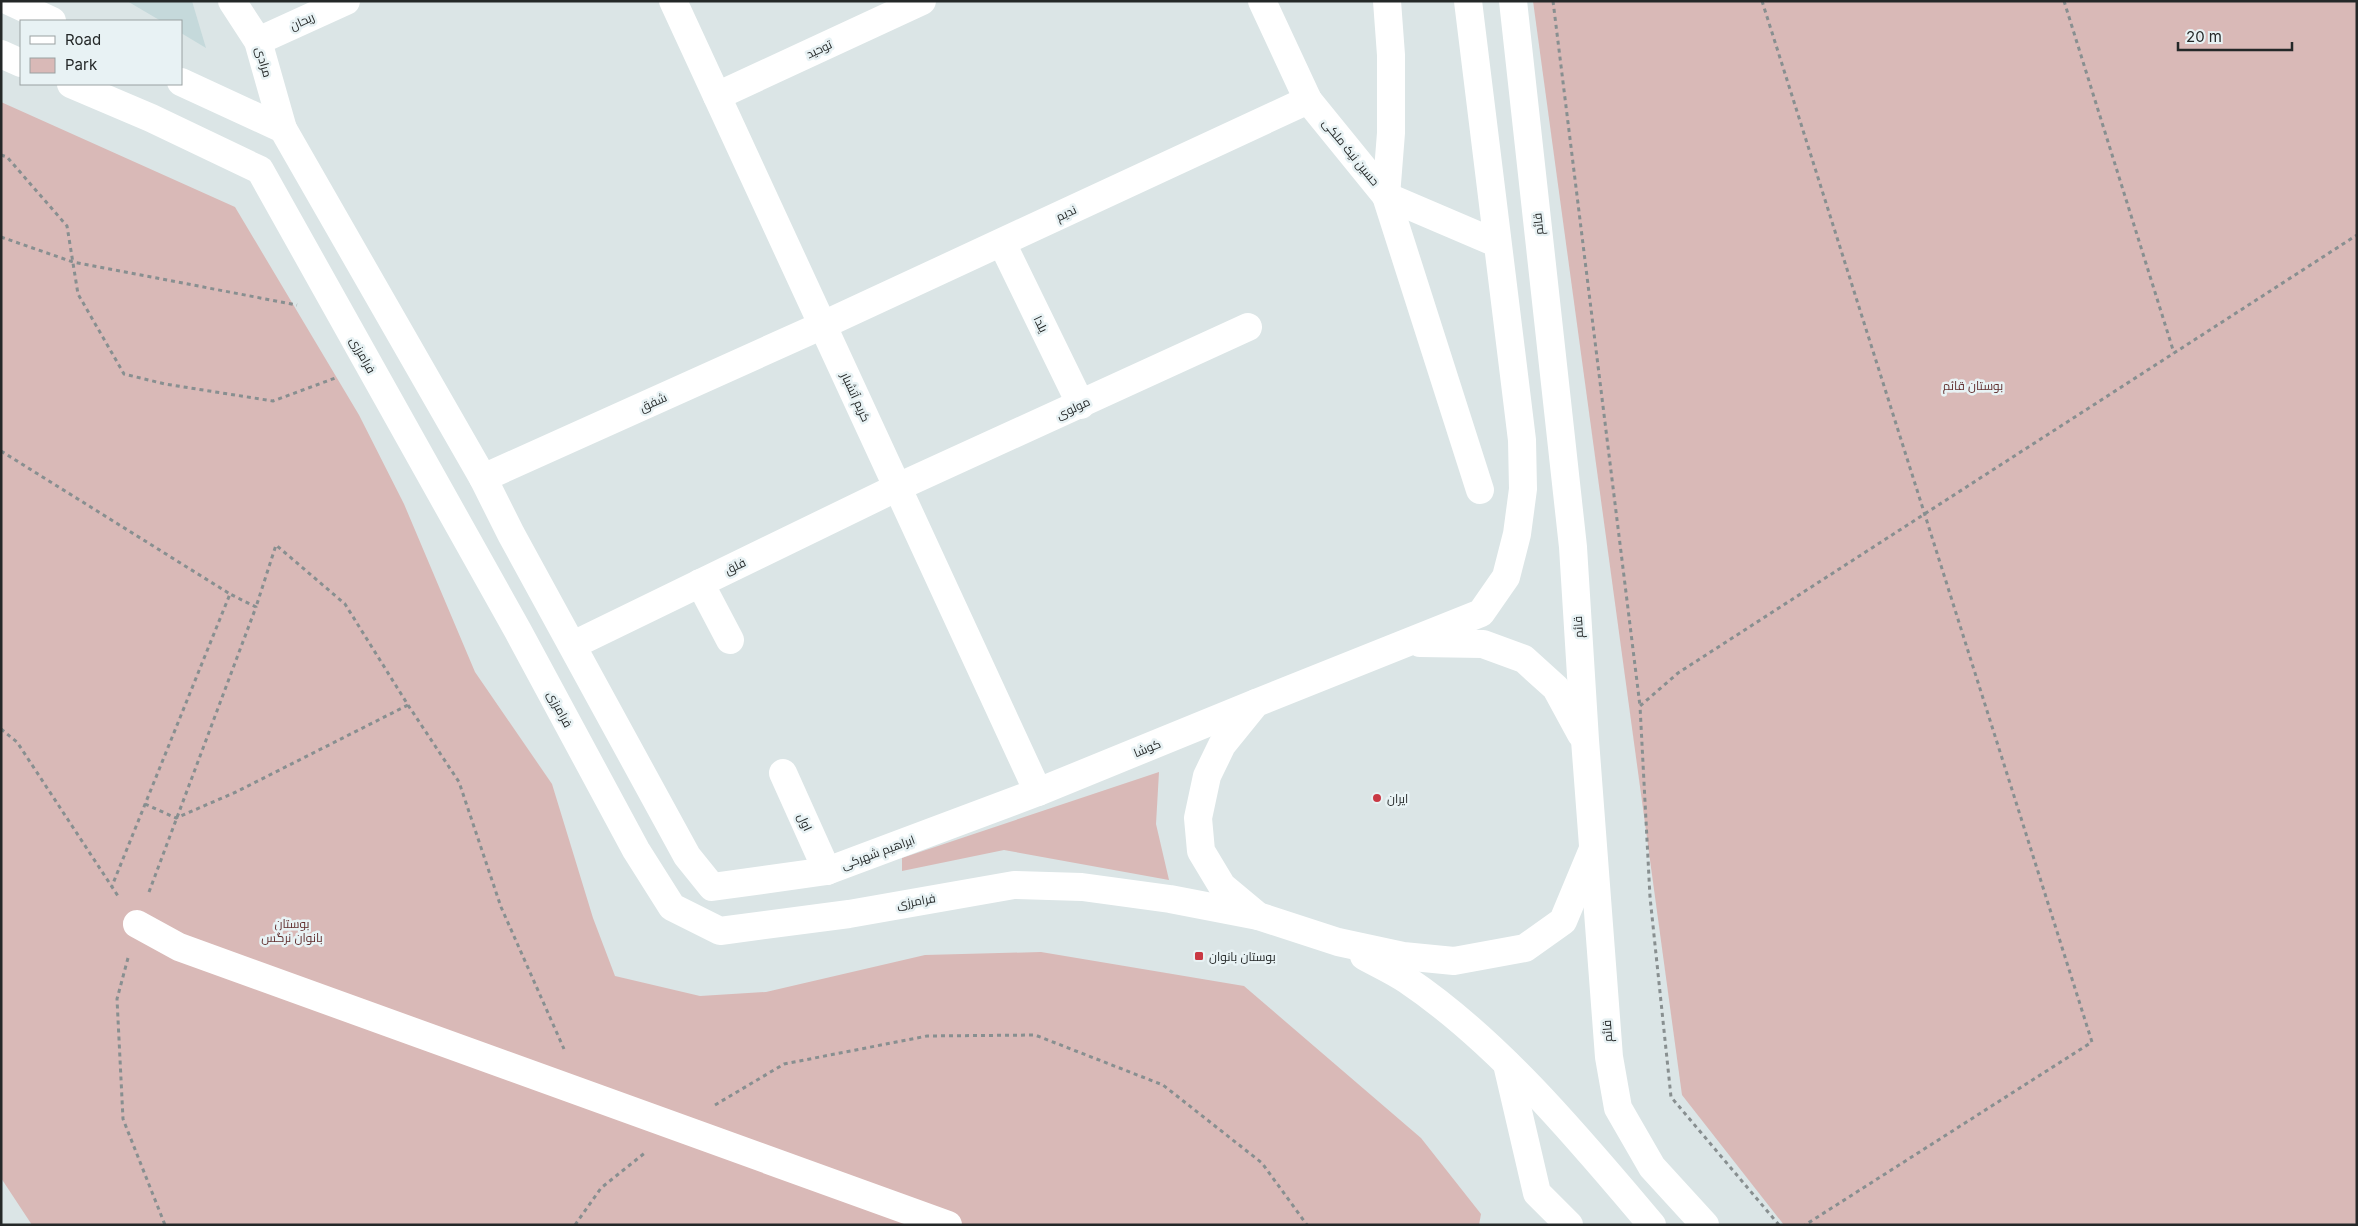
<svg xmlns="http://www.w3.org/2000/svg" width="2358" height="1226" font-family="Inter,Cairo,sans-serif">
<rect width="100%" height="100%" fill="#dbe5e6"/>
<!-- built -->
<polygon fill="#c5d9db" points="127,1 192,1 206,48 181,33 181,21 161,21"/>
<!-- green -->
<g fill="#d9b9b7">
<polygon points="1533,1 2357,1 2357,1225 1784,1225 1682,1095"/>
<polygon points="1,102 235,207 359,415 404,504 475,672 552,784 593,918 615,976 700,996 766,992 925,955 1041,952 1244,986 1421,1138 1481,1214 1479,1225 32,1225 1,1178"/>
<polygon points="1159,772 1156,824 1169,880 1004,850 902,871 902,858"/>
</g>
<g fill="none" stroke-linecap="round" stroke-linejoin="round">
<!-- path -->
<g stroke="#888f90" stroke-width="3" stroke-dasharray="4 4" stroke-linecap="butt">
<polyline points="1553,1 1640,706"/>
<polyline points="1762,1 2092,1042 1805,1225"/>
<polyline points="2064,1 2174,353"/>
<polyline points="1,155 7,157 67,226 78,294 124,374 165,384 273,401 338,377"/>
<polyline points="1,237 73,262 297,305"/>
<polyline points="1,451 230,594 112,886"/>
<polyline points="408,705 459,782 501,907 564,1049"/>
<polyline points="1,729 17,742 118,896"/>
<polyline points="145,804 176,818 236,792 408,705 345,604 276,545 256,607"/>
<polyline points="149,892 256,607 230,594"/>
<polyline points="128,958 117,999 123,1119 165,1225"/>
<polyline points="715,1105 784,1064 927,1036 1035,1035 1163,1085 1262,1163 1307,1225"/>
<polyline points="575,1225 601,1188 646,1152"/>
<polyline points="1779,1225 1671,1097 1650,897 1640,706 1678,673 2357,235"/>
</g>
<!-- minor -->
<g stroke="#fff" stroke-width="28">
<polyline points="9,1 52,21"/>
<polyline points="232,1 258,41 283,129"/>
<polyline points="673,1 1038,792"/>
<polyline points="1262,1 1308,100 1386,196 1496,243"/>
<polyline points="1387,1 1391,55 1391,133 1386,196 1480,490"/>
<polyline points="258,41 346,1"/>
<polyline points="1,54 21,63"/>
<polyline points="181,82 283,129 483,478 511,534 687,856 712,887 827,871 1038,792 1256,703"/>
<polyline points="71,84 151,118 260,170 518,631 636,850 672,907 720,931 849,914 1014,885 1082,887 1170,899 1258,916"/>
<polyline points="717,96 922,1"/>
<polyline points="1002,243 1081,405"/>
<polyline points="483,478 823,325 1308,100"/>
<polyline points="700,583 730,640"/>
<polyline points="573,645 898,487 1248,327"/>
<polyline points="783,773 827,871"/>
<polyline points="137,924 179,947 948,1225"/>
<polyline points="1507,1064 1537,1193 1569,1225"/>
</g>
<!-- major -->
<g stroke="#fff" stroke-width="28">
<polyline points="1468,1 1522,440 1523,489 1517,534 1506,577 1481,613 1256,703 1222,745 1207,776 1198,818 1201,851 1222,886 1258,916 1338,942 1403,956 1454,961 1525,948 1563,921 1593,849"/>
<polyline points="1513,1 1573,547 1585,740 1609,1057 1618,1108 1652,1167 1705,1225"/>
<polyline points="1420,643 1483,644 1524,659 1556,688 1581,734"/>
<path d="M1364,956C1378,964 1394,971 1407,980C1499,1042 1580,1140 1652,1225"/>
</g>
</g>
<!-- markers -->
<g fill="#c93944" stroke="#e8f2f4" stroke-width="2">
<circle cx="1377" cy="798" r="5"/>
<rect x="1194" y="951" width="10" height="10" rx="2.5"/>
</g>
<g text-anchor="middle" dominant-baseline="central" stroke-width="5" stroke-linejoin="round" paint-order="stroke">
<!-- street labels -->
<g font-size="12" fill="#242828" stroke="#e8f2f4">
<text transform="translate(302 21) rotate(-24)">ریحان</text>
<text transform="translate(819 49) rotate(-25)">توحید</text>
<text transform="translate(264 62) rotate(74)">مرادی</text>
<text transform="translate(1351 152) rotate(51)">حسین نیک ملکی</text>
<text transform="translate(1066 213) rotate(-25)">ندیم</text>
<text transform="translate(1538 224) rotate(-96)">قائم</text>
<text transform="translate(1041 324) rotate(64)">یلدا</text>
<text transform="translate(363 355) rotate(61)">فرامرزی</text>
<text transform="translate(856 397) rotate(65)">کریم آتشبار</text>
<text transform="translate(653 402) rotate(-24)">شفق</text>
<text transform="translate(1073 408) rotate(-25)">مولوی</text>
<text transform="translate(735 566) rotate(-26)">فلق</text>
<text transform="translate(1578 627) rotate(-93)">قائم</text>
<text transform="translate(560 709) rotate(62)">فرامرزی</text>
<text transform="translate(1147 748) rotate(-22)">کوشا</text>
<text transform="translate(805 822) rotate(66)">اول</text>
<text transform="translate(878 852) rotate(-20)">ابراهیم شهرکی</text>
<text transform="translate(916 901) rotate(-10)">فرامرزی</text>
<text transform="translate(1607 1031) rotate(-94)">قائم</text>
</g>
<!-- park labels -->
<g font-size="12" fill="#612f2f" stroke="#e8f2f4">
<text x="1973" y="385">بوستان قائم</text>
<text x="292" y="923">بوستان<tspan x="292" dy="14">بانوان نرگس</tspan></text>
</g>
<!-- poi labels -->
<g font-size="12" fill="#242828" stroke="#e8f2f4" text-anchor="start">
<text x="1387" y="798">ایران</text>
<text x="1209" y="956">بوستان بانوان</text>
</g>
</g>
<!-- border -->
<rect width="2358" height="1226" fill="none" stroke="#242828" stroke-width="5"/>
<!-- legend -->
<rect x="20" y="20" width="162" height="65" fill="#e8f2f4" stroke="#9aa1a2"/>
<rect x="30" y="36" width="25" height="8" fill="#ffffff" stroke="#9aa1a2"/>
<text x="65" y="45" font-size="15" fill="#242828">Road</text>
<rect x="30" y="58" width="25" height="15" fill="#d9b9b7" stroke="#9aa1a2"/>
<text x="65" y="70" font-size="15" fill="#242828">Park</text>
<!-- scale -->
<path d="M2178 42v8h114v-8" fill="none" stroke="#242828" stroke-width="2.5"/>
<text x="2186" y="42" font-size="15" fill="#242828" stroke="#e8f2f4" stroke-width="4" paint-order="stroke">20 m</text>
</svg>
